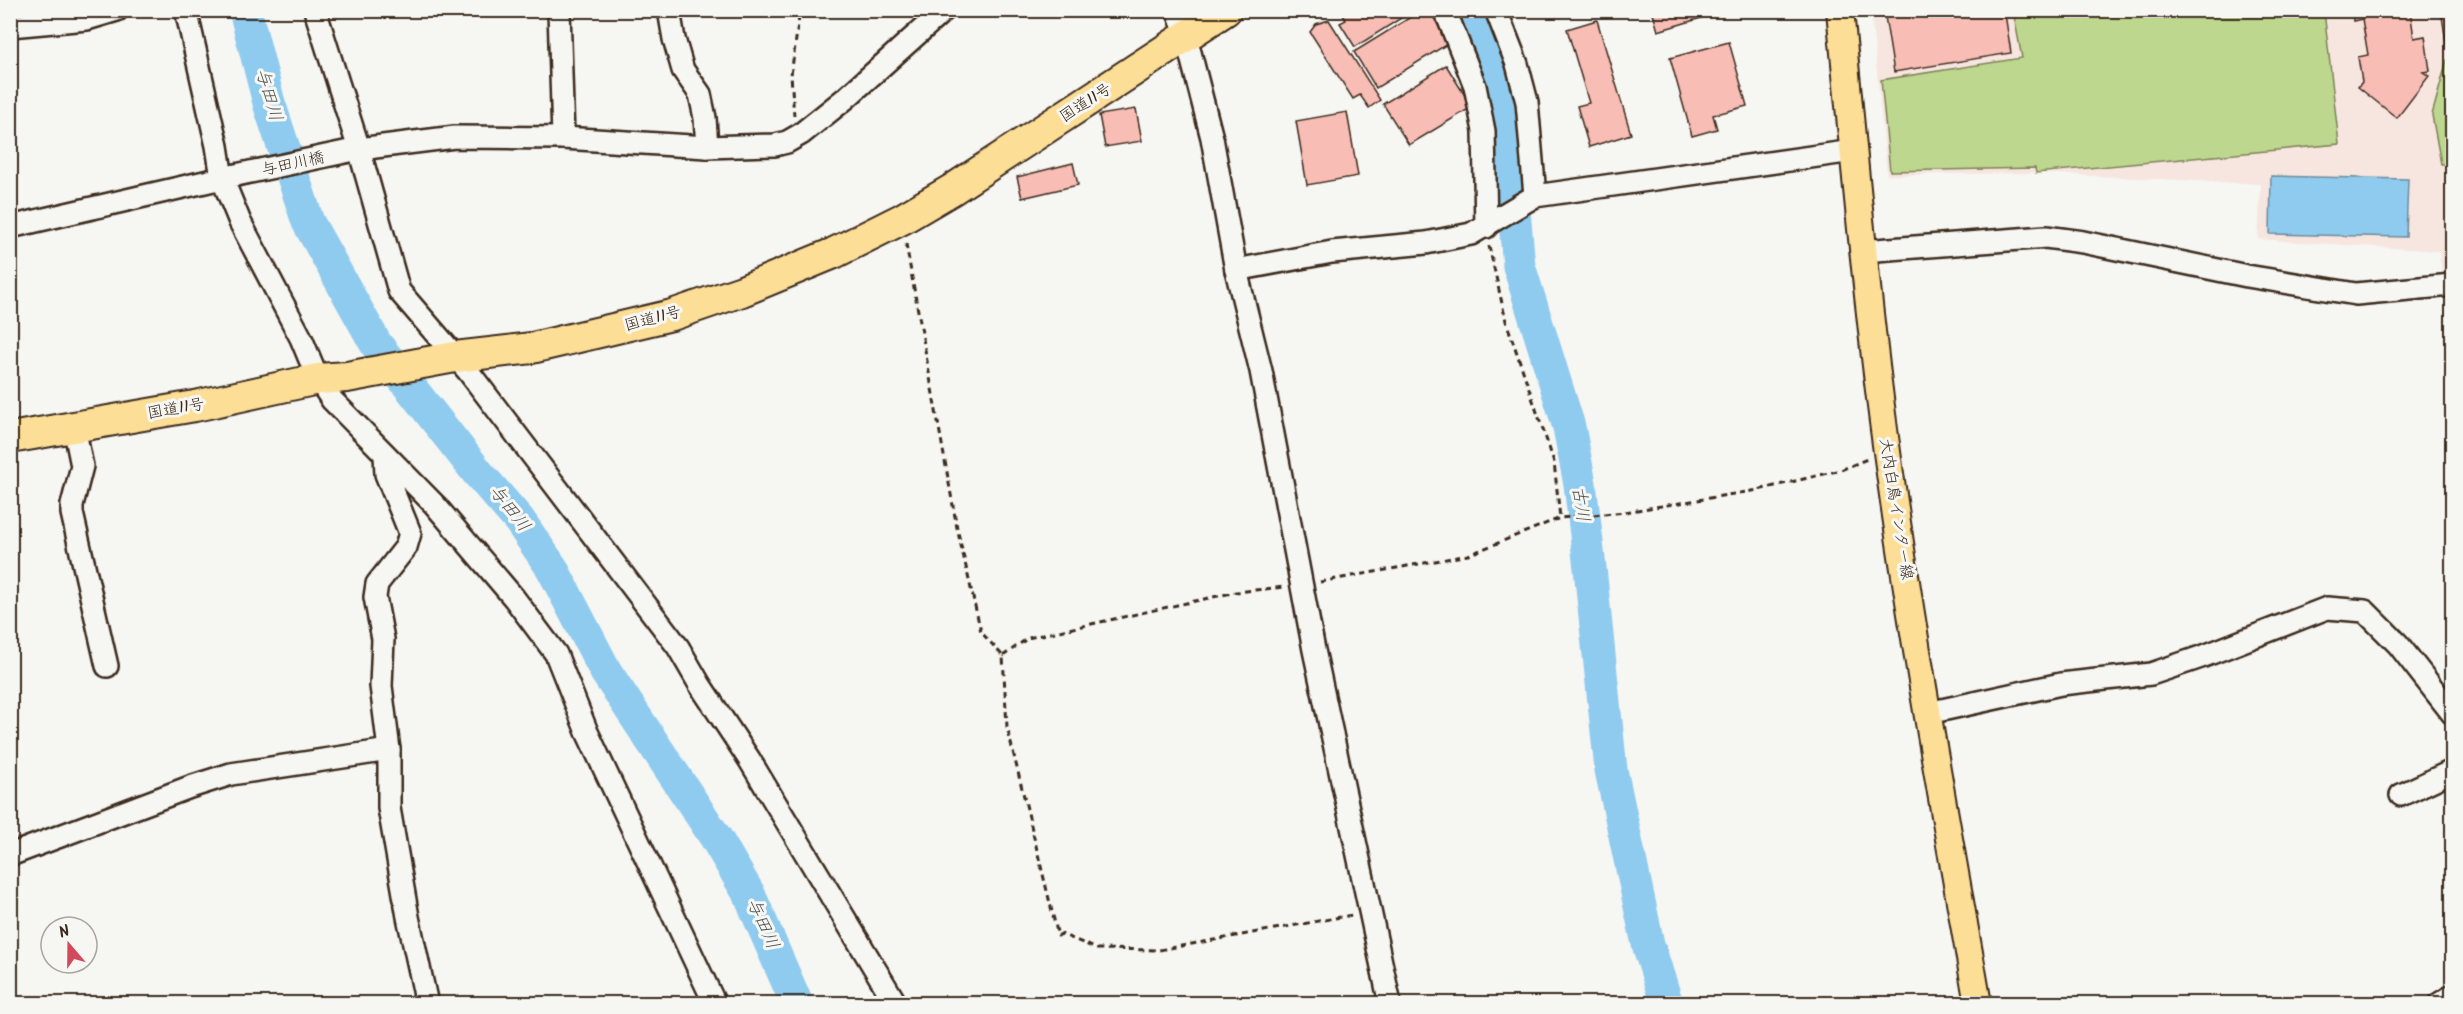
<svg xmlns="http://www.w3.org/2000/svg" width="2463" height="1014" font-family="Kalam,'Klee One',sans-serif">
<rect width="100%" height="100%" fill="#f6f6f2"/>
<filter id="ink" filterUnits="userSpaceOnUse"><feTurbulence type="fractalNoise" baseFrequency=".0167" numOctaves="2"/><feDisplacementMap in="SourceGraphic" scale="12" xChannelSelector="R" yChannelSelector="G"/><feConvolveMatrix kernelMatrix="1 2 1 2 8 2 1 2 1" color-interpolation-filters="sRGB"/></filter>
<g filter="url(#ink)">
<!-- built -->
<polygon fill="#f7e5df" points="1871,11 2452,11 2452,273 2442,274 2439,251 2258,239 2261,184 2036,173 1887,175"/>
<!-- green -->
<g fill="#bdd78e" stroke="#7c8056" stroke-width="1.5">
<polygon points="2013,11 2324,11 2339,144 2036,173 2035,168 1890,171 1881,80 2022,58"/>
<polygon points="2447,60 2452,60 2452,164 2441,164 2432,115"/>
</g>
<!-- water -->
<polygon fill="#8fcbef" stroke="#6d8b9b" stroke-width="1.5" points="2271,176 2408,179 2406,237 2270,234"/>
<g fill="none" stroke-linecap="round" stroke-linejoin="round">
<!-- river -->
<g stroke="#8fcbef" stroke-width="33">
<polyline points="245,10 269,103 308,222 376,344 478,473 519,520 552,568 606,672 716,838 749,894 797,1004"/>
<polyline points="1472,10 1494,61 1506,123 1519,266 1569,427 1580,484 1590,568 1611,770 1648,944 1667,1004"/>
</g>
</g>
<!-- building -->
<g fill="#f8bdb4" stroke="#3b2a1e" stroke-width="1.5">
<polygon points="1351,10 1414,10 1355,47 1340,23 1346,20 1343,15"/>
<polygon points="1422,10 1429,10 1449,43 1376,88 1354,52"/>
<polygon points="1652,10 1728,10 1658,31"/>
<polygon points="1884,10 1992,10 1993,16 2005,14 2011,53 1894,72"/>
<polygon points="2352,10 2410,10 2414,38 2425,36 2430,71 2423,72 2429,76 2397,118 2358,87 2362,82 2358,57 2368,55 2362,19 2353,21"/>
<polygon points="2441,10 2452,10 2452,47 2447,48"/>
<polygon points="1329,20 1380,100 1369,108 1360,95 1353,99 1310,32 1316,24"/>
<polygon points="1597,20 1631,134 1589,147 1577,106 1589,103 1567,29"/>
<polygon points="1729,42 1747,106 1713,115 1717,129 1692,136 1670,58"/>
<polygon points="1446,65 1472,107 1409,145 1383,104"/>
<polygon points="1136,109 1142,141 1105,147 1099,115"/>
<polygon points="1347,112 1358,176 1307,185 1296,121"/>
<polygon points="1073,163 1078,185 1022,198 1017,177"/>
</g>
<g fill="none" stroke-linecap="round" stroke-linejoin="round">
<!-- minor casing -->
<g stroke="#3b2a1e" stroke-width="26">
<g id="minor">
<polyline points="186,10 217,146 222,178 240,222 301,338 318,379 332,400 435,505 514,598 556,654 587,732 715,1004"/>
<polyline points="315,10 359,149 399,291 468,371 678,647 700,685 749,759 896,1004"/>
<polyline points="559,10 563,138"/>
<polyline points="669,10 674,39 683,70 700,94 705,118 707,147"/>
<polyline points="1177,10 1183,25 1212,138 1236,270 1261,371 1314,650 1390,1004"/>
<polyline points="1445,10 1475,86 1484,131 1486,227"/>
<polyline points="1496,10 1517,64 1527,102 1535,196"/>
<polyline points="10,26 87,19 117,10"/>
<polyline points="10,227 222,178 359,149 455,137 563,138 707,147 775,145 787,142 801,134 846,98 944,10"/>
<polyline points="1863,251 2046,237 2083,242 2247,276 2356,294 2452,285"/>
<polyline points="1236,270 1332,252 1426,243 1471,234 1535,196 1853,151"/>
<polyline points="74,427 82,466 72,505 72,513 107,666"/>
<polyline points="385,455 386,474 410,533 406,547 377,584 375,597 383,639 381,686 389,750 389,808 408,917 427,1004"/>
<polyline points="1928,713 2061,684 2151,674 2204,656 2327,608 2365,611 2398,644 2452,713"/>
<polyline points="2401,795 2452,771"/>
<polyline points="10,855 190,787 231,774 389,750"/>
<polyline points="2439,1004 2452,996"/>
</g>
</g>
<!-- major casing -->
<g stroke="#3b2a1e" stroke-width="30">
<path id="major" d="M1840,10C1854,158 1867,305 1887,452C1912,636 1946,820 1978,1004"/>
</g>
<!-- highway casing -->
<g stroke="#3b2a1e" stroke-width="34">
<polyline id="highway" points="10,438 195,406 318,379 347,377 455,357 532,348 672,315 742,291 834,253 902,219 953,189 1226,10"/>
</g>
<!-- path -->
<g stroke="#3b2a1e" stroke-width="3" stroke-dasharray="6 4.5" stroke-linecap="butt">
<polyline points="794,116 791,75 800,10"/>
<polyline points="906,244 957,528 981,632 1003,656 1007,727 1058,936 1061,934 1097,949 1159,950 1352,915"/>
<polyline points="1489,246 1506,321 1554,462 1560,518"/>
<polyline points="1320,582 1468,555 1560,518 1625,512 1758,490 1841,470 1867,459"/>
<polyline points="1003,656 1028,638 1236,592 1284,587"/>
</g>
<!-- minor -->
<use href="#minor" stroke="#f6f6f2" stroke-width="21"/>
<!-- major -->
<use href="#major" stroke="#fdde96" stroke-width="26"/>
<!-- highway -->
<use href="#highway" stroke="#fdde96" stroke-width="30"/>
</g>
</g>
<g text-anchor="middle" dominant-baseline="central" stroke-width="6" stroke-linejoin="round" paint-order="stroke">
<!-- street labels -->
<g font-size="16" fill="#3b2a1e" stroke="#f6f6f2">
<text transform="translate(1086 103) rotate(-33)">国道11号</text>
<text transform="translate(293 164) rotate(-12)">与田川橋</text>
<text transform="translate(653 319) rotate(-15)">国道11号</text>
<text transform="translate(176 409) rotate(-10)">国道11号</text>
<text transform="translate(1896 509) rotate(81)">大内白鳥インター線</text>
</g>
<!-- water labels -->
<g font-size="18" font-style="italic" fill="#505252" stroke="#f6f6f2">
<text transform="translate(268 95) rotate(74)">与田川</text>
<text transform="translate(1580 504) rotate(82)">古川</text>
<text transform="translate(509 509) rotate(52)">与田川</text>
<text transform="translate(762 924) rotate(66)">与田川</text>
</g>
</g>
<!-- margin -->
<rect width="2463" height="1014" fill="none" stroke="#f6f6f2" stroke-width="36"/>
<rect x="18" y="18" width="2427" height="978" fill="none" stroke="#3b2a1e" stroke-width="2" filter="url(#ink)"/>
<!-- north arrow -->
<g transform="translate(69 945) rotate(340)"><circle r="28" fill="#f6f6f2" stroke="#aba49d" stroke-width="1.5"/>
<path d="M0-4.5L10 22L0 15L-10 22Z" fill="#d1495b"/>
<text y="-9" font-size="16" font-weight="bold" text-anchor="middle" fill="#3b2a1e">N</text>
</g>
</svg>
